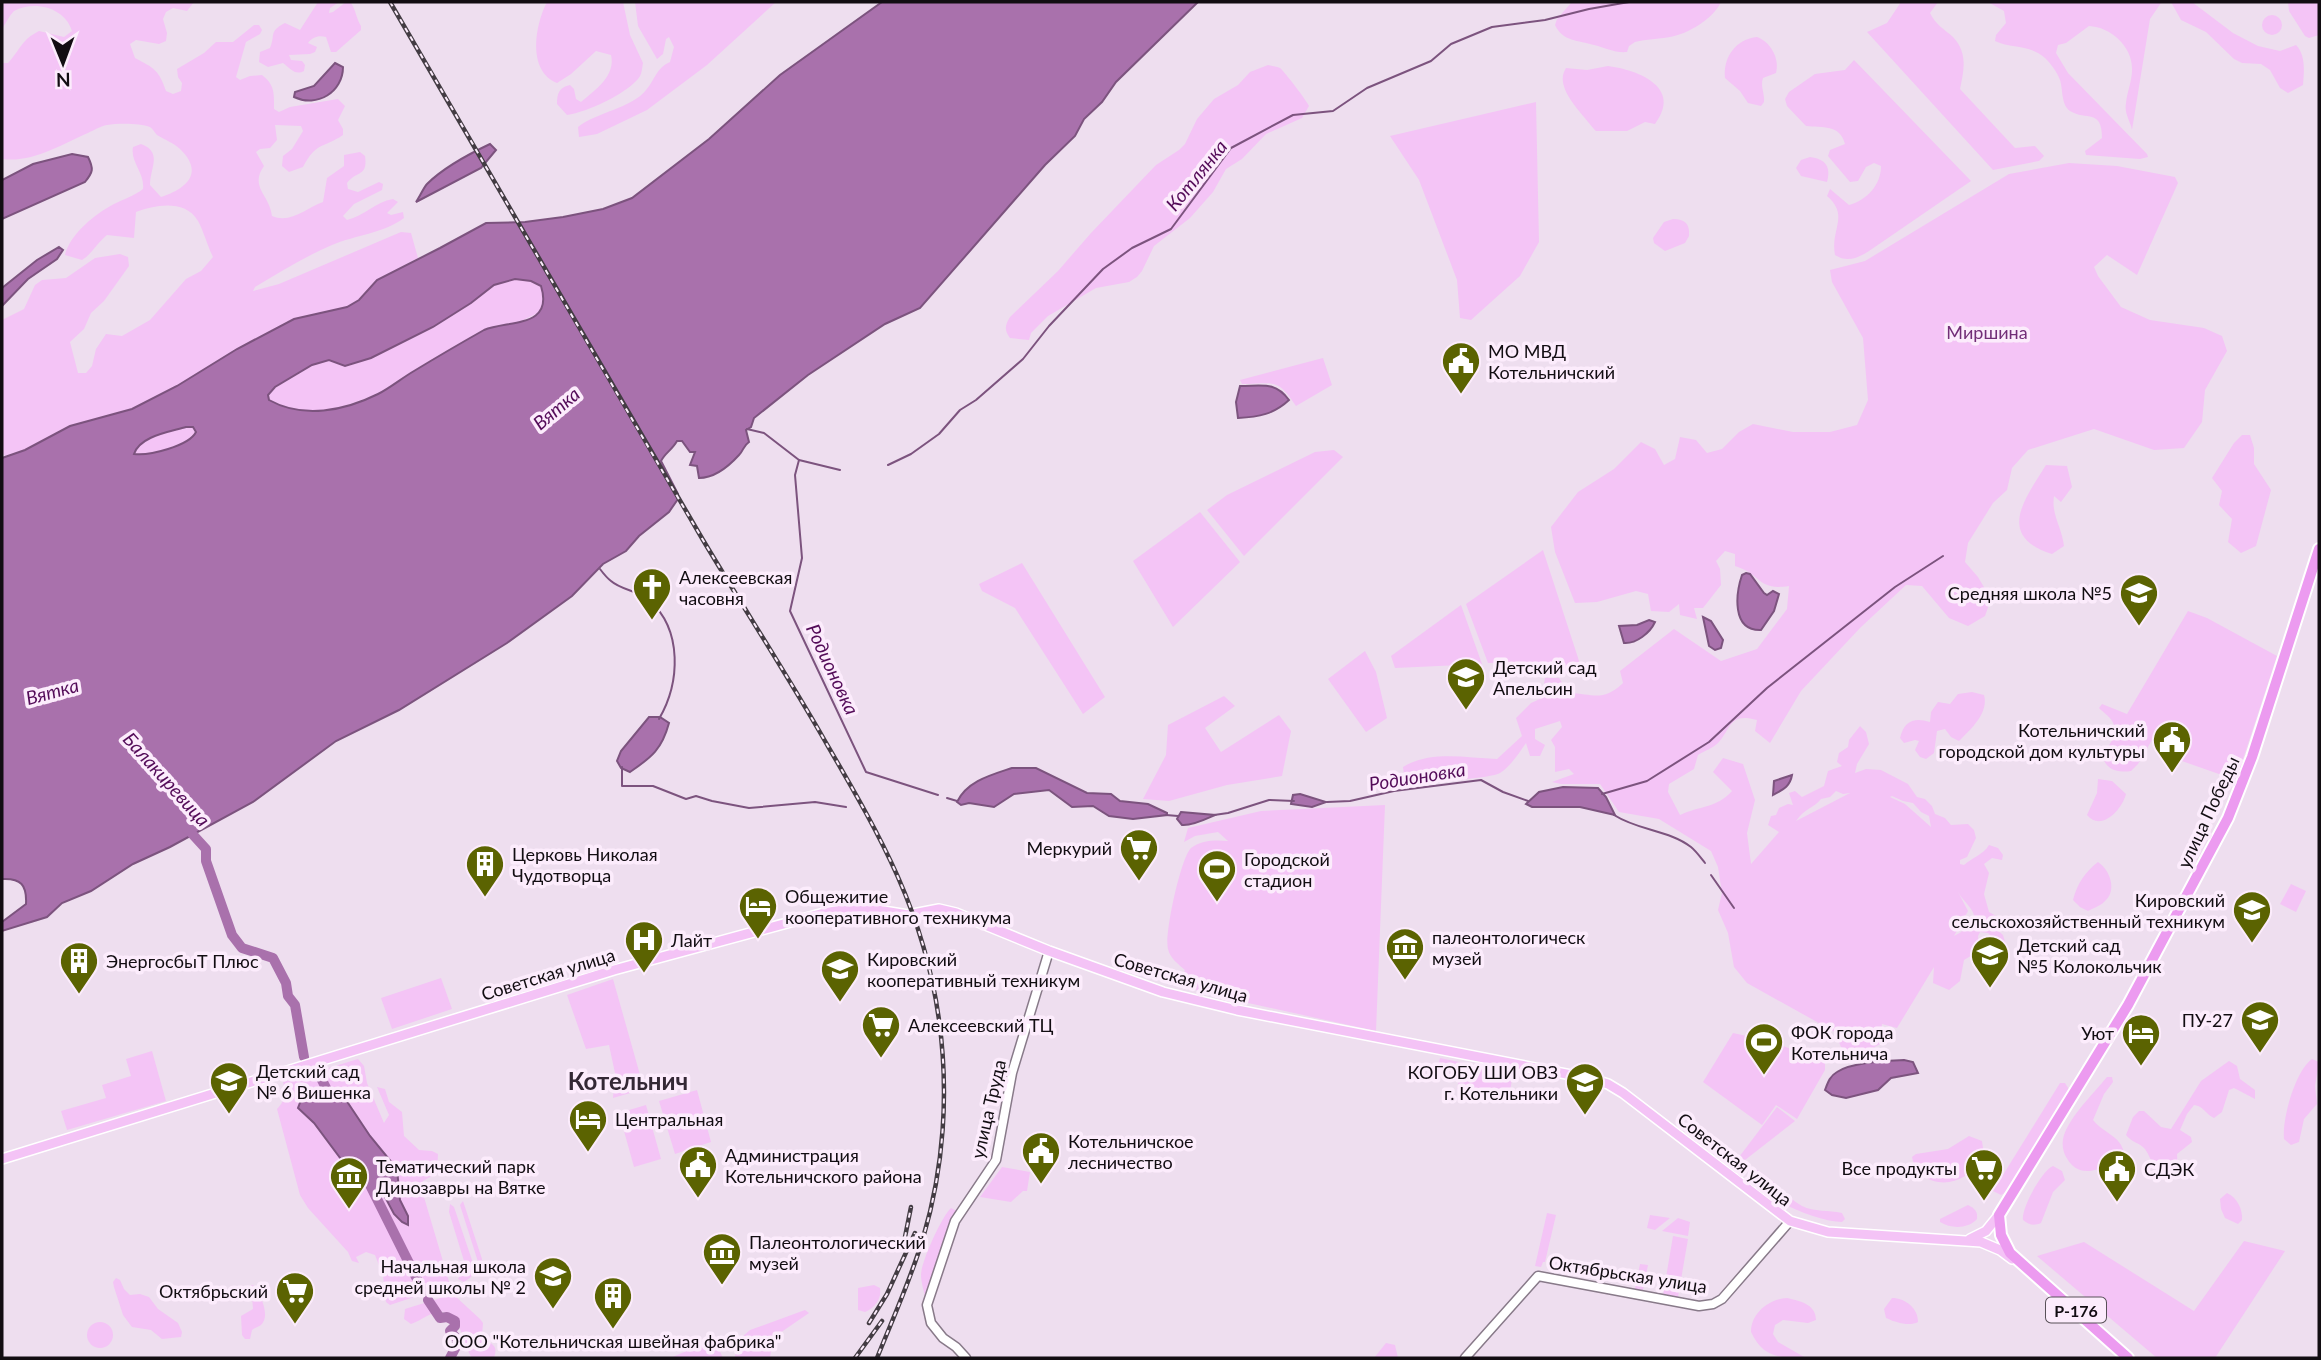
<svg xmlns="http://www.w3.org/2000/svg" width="2321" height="1360" font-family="Lato,sans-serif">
<rect width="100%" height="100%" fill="#eedeef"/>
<!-- green -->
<g fill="#f4c4f6" fill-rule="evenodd">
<path d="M2,2H194L187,11L173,8L166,12L163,19L167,33L166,41L159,44L136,40L130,44L135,58C154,68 159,70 166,91L173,94L181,91L182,83L178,77L177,69L204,53L216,42H233L254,25H259L262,30L260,34L246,42L236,77L240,80L250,76L262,75C275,85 274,93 274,109L279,112L290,107L338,99L345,106L338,120L343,129V135C322,149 317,141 303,167L289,172L282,166L283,156L292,149L303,131L301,126L275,125L277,140L270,148L260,149L256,152L264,166C249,187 270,195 272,216C291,224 306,208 323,202L327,178L344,166V155L360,152L365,156C368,177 357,170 347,183L348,189L358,192L379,182L383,184L382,190L354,204L343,216L347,220C364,216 375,202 393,199L398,202L387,213L391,215L403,212L404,218C384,233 356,235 332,245C306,256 280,272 255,287L253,291L279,284L401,232L411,233L418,258L377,280L359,300L347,307L294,319L237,349L177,386L132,409L70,426L25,450L5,456L2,453V320L24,309L35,285L42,280L66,278L95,258L120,254L128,257L129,266L104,301L91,313L84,329L70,342L78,373H86L92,366L96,349L106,334L122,336L150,320L186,279L201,271L213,257C207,245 204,232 198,221C185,199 155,205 136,212L134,238L107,235C97,243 92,254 82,260L65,255C70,234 95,214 114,204C124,199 134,196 143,189C145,173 130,162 133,147L141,144C163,152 150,168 150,185L161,197C186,189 205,173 180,149C174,143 165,140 157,135C155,133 153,129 150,127C140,123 118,123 107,125C101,126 94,130 88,133C60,145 33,163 2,159V63H8C21,49 21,40 39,31L64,37L72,31C65,8 35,0 14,11C9,16 6,23 2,29Z"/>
<path d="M318,2H339L330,8L329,13L333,12L346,2L351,3C356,10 356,18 361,26V30L336,52H331L326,37C319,35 312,37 308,43L317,47L315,52L310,54L289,55L291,60L302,61L305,65L304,71C295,76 290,68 283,63L268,67L259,62L260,52L270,48C276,34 268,32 285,23L300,30Z"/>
<path d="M547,2H623L630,35L643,63C642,68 642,75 638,79C625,94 588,112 567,115L557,104C557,94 559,87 570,85L574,89L576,99L581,102C595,90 616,76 611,55L596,51L571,74L557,83C527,71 535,25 547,2Z"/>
<path d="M635,2H776L707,65L647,110L597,134L579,137L578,127C597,112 632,108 646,90C655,80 656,68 670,62L674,47L669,37L666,39L663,54L657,59L638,26Z"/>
<path d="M1572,2H1721C1713,19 1688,34 1670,37C1658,39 1647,39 1635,42L1629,46L1627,52C1614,53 1606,48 1594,45C1578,40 1563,42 1555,25L1557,19Z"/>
<path d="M1901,2H1938L1930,13C1935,24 1944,29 1953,37C1968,53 1964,70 1960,89L2015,148L2035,146L2044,156L2039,161L1993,170L1867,32L1887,23Z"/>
<path d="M1988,2H2166L2161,3L2150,19L2132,130C2130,120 2124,114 2126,103C2127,92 2132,81 2132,70C2133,47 2111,27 2089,26L2066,43L2058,45L2056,53L2068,73L2147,154L2148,157L2140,159L2086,155L2085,151L2102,138C2102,108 2086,121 2070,111C2061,105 2063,89 2060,80C2057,72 2051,64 2045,58C2029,44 2012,49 1995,41L1996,35L2006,23L2004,11Z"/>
<path d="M2171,2H2192L2233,33L2258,46L2280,51L2296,45C2306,55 2304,72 2303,85L2288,93L2280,88L2270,70L2261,64L2242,63L2234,59L2206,32L2181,20Z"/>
<polygon points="2288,2 2319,2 2319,35 2309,38 2305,36 2289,11"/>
<circle cx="2272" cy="25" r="10"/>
<path d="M1757,37C1771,42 1780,59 1776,73L1763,78C1760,86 1765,94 1764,102L1761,106L1748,103L1740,91L1725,78C1723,57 1736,39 1757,37Z"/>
<path d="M1854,60L1971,181L1869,251C1858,258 1847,263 1835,255C1830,229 1850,216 1827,196L1830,189L1849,205C1867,200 1881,185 1881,166L1874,163L1866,167L1858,181L1850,182L1828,156L1830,150L1845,144C1840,124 1822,128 1806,126L1787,106L1785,99L1789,92L1815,74L1845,70Z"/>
<path d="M1268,65C1272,66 1276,66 1280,68C1284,71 1307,101 1309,106L1302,118L1266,134L1242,159L1226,169L1213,192L1190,218L1154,246L1142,271L1137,277L1129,282L1096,288L1048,316L1031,333L1029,340L1010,338C1004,330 1005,325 1010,317L1058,271L1091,233L1156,165L1179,150L1185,144L1197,119L1214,99L1238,85L1250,72Z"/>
<path d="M1608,66C1638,70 1683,87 1655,124L1645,122L1627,131H1596L1593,128C1582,113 1553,87 1566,68L1587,70Z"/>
<polygon points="1536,102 1539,242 1520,276 1471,320 1460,318 1457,280 1419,180 1390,136"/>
<path d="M1810,157C1826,159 1831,167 1827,182L1801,176L1796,168L1801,160Z"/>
<path d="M2069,163L2117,166L2175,177L2178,183L2137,275L2107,255L2094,267L2098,276L2121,307L2150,320L2204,328L2222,336L2227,351L2205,390L2202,422L2184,448L2154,450L2094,429L2028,450L2012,468L2007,490L1993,503L1968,543L1965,562L1978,577L1991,599L1985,616L1968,626L1949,618L1922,586L1906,585L1860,628L1801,691L1770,743L1755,731L1757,720C1729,712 1731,729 1718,743C1713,748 1704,751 1698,755L1694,769L1669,784L1668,792L1680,815C1699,806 1717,808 1732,791L1713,772L1723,758L1743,764L1755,800L1747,833L1751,864L1779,832L1768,825L1771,816L1776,815L1779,808L1788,804L1793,805L1789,793L1795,791L1802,797L1824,786L1828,771L1842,766L1837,762L1839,753L1848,747L1849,740L1860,726L1866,732L1869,744L1857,764L1855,773L1866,769L1881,770L1908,784L1917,797L1925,799L1932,806L1935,814L1945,818L1951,825L1968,824L1974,830L1976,838L1967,857L1960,860V864L1964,865C1973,857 1983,855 1989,845L1998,848L2003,855L2002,860L1992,858L1984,864L1989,873L1984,894L1989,912L1998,917L2003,926L1996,929L2003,935L2006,945L2003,948L1988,933L1980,932L1978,936L1979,947L1974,954L1964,960L1960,981L1949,990L1933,983L1934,967L1897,1028L1882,1024L1880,1044L1860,1055L1841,1047L1835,1032L1747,983L1734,967L1728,933L1718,910L1722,893L1718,867L1711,851L1659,819L1619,812L1600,784H1561L1552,782L1574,774L1569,769L1555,772V747L1551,740L1562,727L1560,721L1535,729V739L1545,745L1540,756H1530L1526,743C1519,753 1511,766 1500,773C1490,779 1419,783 1405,782L1403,767C1430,750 1467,758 1497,759L1522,736L1516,718L1531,703L1542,698L1545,678H1559L1569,693C1594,694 1603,702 1623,683L1620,671L1674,629L1721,661L1757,649L1787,609L1789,586C1757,591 1762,574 1735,566V554L1725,551L1716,561L1720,569L1721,585L1703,608H1694L1697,619L1680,615L1679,604L1669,612L1651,611L1648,594L1636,591L1597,602L1575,603L1555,552L1551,527L1578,492L1614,469L1641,442L1655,449L1664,465L1675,459L1680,437L1696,440L1707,453L1722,449L1739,432L1753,424L1793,432H1830L1857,425L1868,400L1863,338L1832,282L1830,270L1865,261L2009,174ZM1836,791L1843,794L1850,793L1796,821C1805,808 1814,808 1821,799L1830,797ZM1892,796L1903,801L1913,803L1921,812L1929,816L1931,827L1905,804L1890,797ZM1958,892C1963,901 1971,906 1974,915C1970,925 1963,932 1954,936L1968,911Z"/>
<path d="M1673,219C1685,219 1690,224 1689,236L1685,243L1665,251L1654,243L1653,238L1664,222Z"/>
<path d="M515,279L531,281L541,286C544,296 546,304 540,312L409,374L378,394L345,406L321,411H303L279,406L269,400L268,395L275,387L312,365L329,360L345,366L371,358L433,327L471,303L494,285Z"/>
<path d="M1323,358L1332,385L1296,406C1277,377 1274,384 1242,384L1240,380Z"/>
<path d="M186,427H193L196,432C190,446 149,456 134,454C140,436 169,432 186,427Z"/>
<polygon points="2242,435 2250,435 2254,448 2254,464 2271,490 2256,546 2241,553 2228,542 2232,519 2219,505 2222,491 2212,478 2234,443"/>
<polygon points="1334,450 1343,457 1244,556 1207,510 1227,495 1315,452"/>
<path d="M2046,465L2067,466L2072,487L2061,502L2054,496C2051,515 2062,527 2064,546L2052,554C1996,536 2024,500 2046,465Z"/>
<polygon points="1200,512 1240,562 1173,627 1133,561"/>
<polygon points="1543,550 1581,667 1562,675 1528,677 1530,662 1488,663 1466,604"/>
<polygon points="1022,563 1105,697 1083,714 1015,608 982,591 979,584"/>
<polygon points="1461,605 1482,664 1395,668 1391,656"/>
<path d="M2188,611L2207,618L2277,656L2242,762C2244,769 2241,775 2236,780L2179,760L2169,755L2164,745L2152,740L2138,764L2131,771C2124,772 2115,772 2109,767C2093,754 2121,740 2114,725C2112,718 2104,713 2099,708L2102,704L2127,714Z"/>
<polygon points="1365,651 1376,672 1387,718 1366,732 1328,679"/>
<path d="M1972,692L1984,695C1989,713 1971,729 1959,741L1951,737L1945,729L1937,731L1934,753L1926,759L1920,757L1915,750L1919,741L1915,740L1904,743L1900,738C1904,721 1914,717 1930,722L1931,712L1938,702L1950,704L1958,694Z"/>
<polygon points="1224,696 1235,706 1205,728 1221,752 1279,715 1291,731 1282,776 1227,785 1169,801 1143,799 1166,755 1168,725"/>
<path d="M2098,779L2112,781L2126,794C2122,810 2101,832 2087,815L2097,793Z"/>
<path d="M1385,805L1376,1031L1207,994L1180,984L1185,970C1178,964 1170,958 1168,949C1164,935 1181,857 1191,848C1202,840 1215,840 1228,841L1218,832L1195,836L1184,842L1188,828L1261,811Z"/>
<path d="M2098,862C2110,870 2118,891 2104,902C2100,906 2093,908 2088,911L2080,907L2073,900C2077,884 2085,872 2098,862Z"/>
<polygon points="2291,884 2306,891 2296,912 2280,904"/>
<polygon points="441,978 452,1009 392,1029 381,998"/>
<polygon points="613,979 644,1089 613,1098 615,1073 609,1045 586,1049 567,995"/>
<polygon points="1733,1033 1770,1041 1825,1062 1825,1070 1797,1119 1776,1105 1762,1125 1703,1082"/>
<polygon points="152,1051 166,1101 67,1130 61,1111 106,1098 102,1085 131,1076 126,1059"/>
<polygon points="1440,1058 1513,1073 1509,1098 1457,1089 1461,1072 1438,1066"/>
<path d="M358,1059L364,1066L367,1083L384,1123L389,1115L377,1087L385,1089L389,1102L402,1112L404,1136L419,1150L432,1151L438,1154L437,1173L423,1181L421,1187L450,1285L390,1305L386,1302L383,1275L375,1255L366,1252L356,1257L359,1263L352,1261L348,1252L308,1208L300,1195L277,1109C285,1101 286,1092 283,1082Z"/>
<path d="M2312,1059L2319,1062L2315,1086L2317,1104L2304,1119L2299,1142L2291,1145L2284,1139C2282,1119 2295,1071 2312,1059Z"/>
<path d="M2229,1061L2237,1066L2240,1079L2255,1090V1099L2234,1088L2229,1090L2222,1112L2214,1118C2206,1115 2204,1106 2194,1105L2187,1114L2180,1130L2191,1137L2192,1142L2177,1154L2178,1172C2152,1180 2156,1165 2145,1149C2140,1143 2131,1142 2126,1135L2133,1117L2139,1111H2144L2161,1127L2171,1129L2201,1081Z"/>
<path d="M2107,1077H2112L2113,1082L2104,1094L2093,1120C2103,1133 2122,1136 2124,1154C2120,1159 2116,1160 2111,1163C2093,1173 2076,1177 2065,1155C2063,1150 2062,1145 2063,1139C2067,1119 2094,1093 2107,1077Z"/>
<polygon points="2060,1083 2065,1083 2070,1091 2009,1190 2001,1195 1993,1191"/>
<polygon points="697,1090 711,1142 675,1154 659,1101"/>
<polygon points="646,1105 661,1159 634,1167 619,1113"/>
<polygon points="1777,1107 1795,1121 1745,1160 1739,1157"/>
<path d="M1969,1136L1982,1141L1984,1155C1978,1163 1973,1171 1965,1176C1945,1189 1917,1182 1912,1157L1916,1154L1948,1149Z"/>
<path d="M2053,1166L2062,1171L2065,1180L2053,1192L2041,1223C2034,1226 2029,1225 2023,1220C2021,1209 2042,1170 2053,1166Z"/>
<polygon points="1002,1167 1030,1172 1027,1191 1023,1191 1011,1202 980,1197"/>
<path d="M1747,1167C1764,1167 1786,1198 1802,1206C1814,1212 1829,1210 1842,1213L1845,1219L1842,1222C1817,1222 1750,1195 1747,1167Z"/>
<path d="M2227,1193C2237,1197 2243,1210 2242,1220L2238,1224L2225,1218L2221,1209L2220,1199Z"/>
<polygon points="463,1201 482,1259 482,1266 479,1265 460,1205"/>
<polygon points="450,1204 454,1207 474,1266 471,1277 464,1282 458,1279 463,1271 464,1261 449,1212"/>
<path d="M1968,1205C1974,1208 1978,1211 1977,1219C1968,1229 1951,1229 1940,1222V1219Z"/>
<path d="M951,1208L957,1211L936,1265L928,1297H925C924,1291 921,1282 921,1275C921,1262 942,1216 951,1208Z"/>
<polygon points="1547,1213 1556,1215 1545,1262 1543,1262 1541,1267 1535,1266"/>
<polygon points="1650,1215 1670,1218 1655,1230 1647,1228"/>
<polygon points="1678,1218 1690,1222 1688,1236 1662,1231"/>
<polygon points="1673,1236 1688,1239 1678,1297 1663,1295"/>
<polygon points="2244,1241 2285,1251 2215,1358 2157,1358 2037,1256 2084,1242 2194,1311"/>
<polygon points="1640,1264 1648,1265 1643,1290 1635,1289"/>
<polygon points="116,1278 120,1280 124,1289 130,1295 140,1294 149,1297 158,1309 178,1323 182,1332 181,1337 162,1339 151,1330 132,1327 123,1315 114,1287 113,1282"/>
<path d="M251,1285L255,1286C260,1295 271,1316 261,1325C258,1327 254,1328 252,1330L250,1339H245L242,1335L241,1316L253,1309Z"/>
<path d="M874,1285L880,1288C882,1298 875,1308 865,1312L858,1310V1288Z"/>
<path d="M450,1295L455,1296L480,1319L483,1323L482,1336C491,1345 499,1344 494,1358H472C459,1338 461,1299 427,1316C421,1319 417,1322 411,1324L404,1319L405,1309Z"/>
<path d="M1787,1298C1800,1301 1816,1304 1816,1320L1808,1323L1783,1320L1775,1325L1773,1334L1778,1342L1806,1358C1780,1358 1763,1358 1751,1332C1751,1313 1769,1299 1787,1298Z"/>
<path d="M1892,1298C1905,1298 1918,1308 1918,1322C1909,1327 1895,1322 1886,1318L1884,1309Z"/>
<polygon points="805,1310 809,1313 777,1335 772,1343 770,1358 735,1358 736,1342 750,1330"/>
<circle cx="100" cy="1335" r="13"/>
<polygon points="708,1342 717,1345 723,1358 670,1358"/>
<polygon points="1386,1343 1395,1345 1398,1358 1374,1358"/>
</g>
<!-- water -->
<g fill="#a971ac" stroke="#7c537e" stroke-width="2" fill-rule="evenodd">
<path d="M882,2H1198L1116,82L1102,102L1084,119L1075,136L1045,165L920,308L885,324L808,375L754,418L751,427L746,430L749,442C743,446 744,450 739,455C729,466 714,478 699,478L697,466L690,465L695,452H690L682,441H677C672,450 665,453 661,461L678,494V499L669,512L639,536L626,551L603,564L572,596L507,643L399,710L336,741L253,802L170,847L133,864L91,891L62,903L47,917L2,931V922L26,904C27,885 21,878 2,879V458L25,450L70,426L132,409L177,386L237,349L294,319L347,307L359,300L377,280L440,248L486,223L525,222L563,217L603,209L632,198L709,139L780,75ZM515,279L531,281L541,286C554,328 509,320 484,330C461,343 437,357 414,371C402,378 390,388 378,394C344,411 303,419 269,400L268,395L275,387L312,365L329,360L345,366L371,358L433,327L471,303L494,285ZM186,427H193L196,432C189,446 149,456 134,454C140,436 169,432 186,427Z"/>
<path d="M335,63L343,67C343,92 317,108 294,97L295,92L314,86Z"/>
<path d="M490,144L496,150L481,168L416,202C419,198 424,187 427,184C442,169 471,153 490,144Z"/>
<path d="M72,154L88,157C94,169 93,172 85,182L2,219V180L33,164Z"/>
<polygon points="59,247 63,250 57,259 28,279 2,306 2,288 37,260"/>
<path d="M1240,386C1262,386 1275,381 1289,400C1274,414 1259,417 1238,418L1236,402Z"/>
<path d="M1746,573L1750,574L1764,593L1767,595L1773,591L1779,594L1774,611L1761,630C1731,631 1736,593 1742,575Z"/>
<polygon points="1703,617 1711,621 1723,640 1721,648 1715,650 1709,646"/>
<path d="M1649,620L1655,622C1650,633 1636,644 1624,643L1619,626L1637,625Z"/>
<path d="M649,717H660L669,723C662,749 652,757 630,772L621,768L617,761L621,751Z"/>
<path d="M1012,768H1036L1087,793L1111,794L1120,801L1148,804L1167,813V815L1133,819L1109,816L1093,806L1072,807L1049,790L1014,794L994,807L969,803L961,805L957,802C967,781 991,775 1012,768Z"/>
<path d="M1792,775C1790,787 1782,790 1773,795L1774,781Z"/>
<polygon points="1563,787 1598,788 1606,797 1615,815 1580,807 1532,807 1526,804 1539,792"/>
<polygon points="1300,794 1326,802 1312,807 1291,804 1293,795"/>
<path d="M1181,812L1215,815C1206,819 1192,826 1182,825L1177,819Z"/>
<path d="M1904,1060L1913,1062L1918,1073L1891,1078L1878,1090L1846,1098L1832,1095L1825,1090C1828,1082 1830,1076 1837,1072C1852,1062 1886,1061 1904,1060Z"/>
<polygon points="333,1092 346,1100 370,1136 397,1169 400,1200 408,1216 408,1225 402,1222 394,1214 384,1195 358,1182 314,1123 298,1108 301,1100"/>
</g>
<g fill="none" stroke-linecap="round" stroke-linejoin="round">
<!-- stream -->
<g stroke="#7c537e" stroke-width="2">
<polyline points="747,429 764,433 799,460 840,470"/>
<polyline points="799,460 795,475 802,558 790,611 866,772 938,795"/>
<polyline points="888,465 911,454 939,434 960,410 976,400 1023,359 1049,326 1103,269 1132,248 1171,229 1231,148 1293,115 1333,111 1367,88 1431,61 1451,44 1492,27 1545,20 1589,9 1629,2"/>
<path d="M600,569C603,573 607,578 611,581C621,590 639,591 649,600C683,630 680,683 659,719"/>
<polyline points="622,767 622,786 653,786 686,799 696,796 712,801 749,808 815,802 846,807"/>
<polyline points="1602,794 1647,781 1709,742 1767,688 1895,587 1943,556"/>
<polyline points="947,798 957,801"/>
<polyline points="1327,802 1350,801 1394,791 1481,780 1503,792 1528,801"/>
<polyline points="1166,815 1178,816"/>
<polyline points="1214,815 1228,813 1269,800 1294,801"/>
<path d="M1614,815C1639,831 1669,830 1691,847C1696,851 1701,858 1705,863"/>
<polyline points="1711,875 1734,908"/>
</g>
<!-- river -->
<g stroke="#a971ac" stroke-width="10">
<polyline points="185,826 206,849 206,861 232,935 242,948 273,958 286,983 288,996 295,1005 304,1057"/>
<polyline points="317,1070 334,1104"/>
<polyline points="367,1179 423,1291"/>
<polyline points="428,1300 440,1318 447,1317 455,1321 455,1326 450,1331 459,1341 450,1358"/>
</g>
<!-- secondary casing -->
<g stroke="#887a89" stroke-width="11">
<g id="secondary">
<polyline points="966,1358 956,1347 943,1338 931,1323 927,1305 955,1221 996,1160 1012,1073 1049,951"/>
<polyline points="1465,1358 1538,1276 1699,1306 1713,1304 1722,1299 1790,1221"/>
</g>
</g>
<!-- primary casing -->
<g stroke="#fff" stroke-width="12">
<g id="primary">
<polyline points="2,1159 614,970 824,913 859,907 908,915 939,909 956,913 1049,951 1163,992 1237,1010 1592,1079 1608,1084 1623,1093 1790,1221 1828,1232 1981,1242 2000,1250 2012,1259"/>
<polyline points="1970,1239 1986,1231 1999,1215"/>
</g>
</g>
<!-- highway casing -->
<g stroke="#fff" stroke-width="14">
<polyline id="highway" points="2128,1358 2010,1253 2001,1235 1999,1215 2128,1005 2228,818 2252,757 2319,549"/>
</g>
<!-- secondary -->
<use href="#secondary" stroke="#fff" stroke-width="8"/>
<!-- primary -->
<use href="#primary" stroke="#f4c3f6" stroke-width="9"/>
<!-- highway -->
<use href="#highway" stroke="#ec9bf0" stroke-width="10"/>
<!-- rail casing -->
<g stroke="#433c43" stroke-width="4.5">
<g id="rail">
<path d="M390,2C495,181 597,361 703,540C743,607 786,673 825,741C879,834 924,910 939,1020C949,1092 944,1168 923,1238C911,1279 893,1318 877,1358"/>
<polyline points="903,1247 911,1207"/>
<polyline points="869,1323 887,1294 915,1233"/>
<polyline points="855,1358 882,1321"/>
</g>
</g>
<!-- rail -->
<use href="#rail" stroke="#fcecfc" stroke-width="2" stroke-dasharray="5" stroke-linecap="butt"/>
</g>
<!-- icons -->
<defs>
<g id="civic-pin" transform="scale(2.0125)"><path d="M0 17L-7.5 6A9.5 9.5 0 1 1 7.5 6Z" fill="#5b6301" stroke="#fcecfc"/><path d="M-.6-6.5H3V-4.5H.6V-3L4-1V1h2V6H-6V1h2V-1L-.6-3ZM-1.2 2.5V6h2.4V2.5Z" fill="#fff"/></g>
<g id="church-pin" transform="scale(2.0125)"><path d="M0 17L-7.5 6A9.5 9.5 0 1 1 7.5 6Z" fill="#5b6301" stroke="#fcecfc"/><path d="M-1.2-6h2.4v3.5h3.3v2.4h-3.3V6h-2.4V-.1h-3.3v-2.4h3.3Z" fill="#fff"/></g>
<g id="school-pin" transform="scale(2.0125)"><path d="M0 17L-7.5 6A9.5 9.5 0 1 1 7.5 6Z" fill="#5b6301" stroke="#fcecfc"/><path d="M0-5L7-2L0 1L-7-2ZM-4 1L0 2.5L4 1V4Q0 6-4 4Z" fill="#fff"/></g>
<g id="supermarket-pin" transform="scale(2.0125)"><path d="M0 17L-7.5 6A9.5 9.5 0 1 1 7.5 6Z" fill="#5b6301" stroke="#fcecfc"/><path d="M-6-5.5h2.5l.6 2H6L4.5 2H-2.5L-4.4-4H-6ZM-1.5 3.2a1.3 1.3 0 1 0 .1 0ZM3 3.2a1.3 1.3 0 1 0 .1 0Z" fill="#fff"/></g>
<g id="building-pin" transform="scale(2.0125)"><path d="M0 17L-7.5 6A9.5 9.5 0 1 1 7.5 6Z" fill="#5b6301" stroke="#fcecfc"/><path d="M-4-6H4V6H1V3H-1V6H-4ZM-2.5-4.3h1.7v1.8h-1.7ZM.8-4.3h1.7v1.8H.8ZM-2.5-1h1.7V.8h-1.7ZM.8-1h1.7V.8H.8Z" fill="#fff"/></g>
<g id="stadium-pin" transform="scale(2.0125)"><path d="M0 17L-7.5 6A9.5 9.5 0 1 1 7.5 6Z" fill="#5b6301" stroke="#fcecfc"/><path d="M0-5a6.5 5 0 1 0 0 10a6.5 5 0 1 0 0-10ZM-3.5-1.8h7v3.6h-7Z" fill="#fff"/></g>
<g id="hotel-pin" transform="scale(2.0125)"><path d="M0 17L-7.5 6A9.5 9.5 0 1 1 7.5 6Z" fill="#5b6301" stroke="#fcecfc"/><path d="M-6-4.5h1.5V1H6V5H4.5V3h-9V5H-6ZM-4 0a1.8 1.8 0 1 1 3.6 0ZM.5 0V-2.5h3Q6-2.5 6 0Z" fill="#fff"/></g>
<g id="university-pin" transform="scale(2.0125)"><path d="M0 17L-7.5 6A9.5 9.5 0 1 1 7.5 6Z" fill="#5b6301" stroke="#fcecfc"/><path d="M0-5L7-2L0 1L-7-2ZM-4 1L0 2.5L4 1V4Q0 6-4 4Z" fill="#fff"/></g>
<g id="hospital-pin" transform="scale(2.0125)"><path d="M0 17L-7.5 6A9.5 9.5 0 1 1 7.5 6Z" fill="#5b6301" stroke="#fcecfc"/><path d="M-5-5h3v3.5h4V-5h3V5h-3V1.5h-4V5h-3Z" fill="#fff"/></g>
<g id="museum-pin" transform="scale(2.0125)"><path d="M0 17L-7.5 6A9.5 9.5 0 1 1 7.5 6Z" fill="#5b6301" stroke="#fcecfc"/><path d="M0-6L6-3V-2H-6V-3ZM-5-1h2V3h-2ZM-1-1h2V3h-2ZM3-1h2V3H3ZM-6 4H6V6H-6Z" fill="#fff"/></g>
</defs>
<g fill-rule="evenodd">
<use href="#civic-pin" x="1461" y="361"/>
<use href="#church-pin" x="652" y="587"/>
<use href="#school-pin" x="2139" y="593"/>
<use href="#school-pin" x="1466" y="677"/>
<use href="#civic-pin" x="2172" y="740"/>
<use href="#supermarket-pin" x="1139" y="848"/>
<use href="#building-pin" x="485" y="864"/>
<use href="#stadium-pin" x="1217" y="869"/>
<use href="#hotel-pin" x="758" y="906"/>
<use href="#university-pin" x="2252" y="910"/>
<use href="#hospital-pin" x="644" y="940"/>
<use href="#museum-pin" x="1405" y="947"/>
<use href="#school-pin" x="1990" y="955"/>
<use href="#building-pin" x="79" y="961"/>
<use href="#university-pin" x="840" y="969"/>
<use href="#university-pin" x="2260" y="1020"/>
<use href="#supermarket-pin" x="881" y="1025"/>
<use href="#hotel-pin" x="2141" y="1033"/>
<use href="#stadium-pin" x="1764" y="1042"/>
<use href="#school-pin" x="229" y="1081"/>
<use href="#school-pin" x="1585" y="1082"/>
<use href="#hotel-pin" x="588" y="1119"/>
<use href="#civic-pin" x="1041" y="1151"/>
<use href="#civic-pin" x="698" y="1165"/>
<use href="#supermarket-pin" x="1984" y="1168"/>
<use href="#civic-pin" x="2117" y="1169"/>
<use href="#museum-pin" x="349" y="1176"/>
<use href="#museum-pin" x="722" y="1252"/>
<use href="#school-pin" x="553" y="1276"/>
<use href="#supermarket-pin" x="295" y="1291"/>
<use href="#building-pin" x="613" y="1296"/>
</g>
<g text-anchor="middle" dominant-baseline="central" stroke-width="7" stroke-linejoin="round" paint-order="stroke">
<!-- shield labels -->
<rect fill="#fcecfc" stroke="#585058" stroke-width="2" x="2046" y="1297.5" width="60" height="25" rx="5"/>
<g font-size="16" font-weight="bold" fill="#120d12">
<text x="2076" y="1310">Р-176</text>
</g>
<!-- park labels -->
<g font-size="18" fill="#722e77" stroke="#fcecfc">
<text x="1987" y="332">Миршина</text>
</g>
<!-- poi labels -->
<g font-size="18" fill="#120d12" stroke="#fcecfc" text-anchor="start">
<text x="1488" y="351">МО МВД<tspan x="1488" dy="21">Котельничский</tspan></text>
<text x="679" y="577">Алексеевская<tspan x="679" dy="21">часовня</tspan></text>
<text x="2112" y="593" text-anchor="end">Средняя школа №5</text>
<text x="1493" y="667">Детский сад<tspan x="1493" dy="21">Апельсин</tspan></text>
<text x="2145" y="730" text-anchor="end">Котельничский<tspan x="2145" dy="21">городской дом культуры</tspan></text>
<text x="1112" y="848" text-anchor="end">Меркурий</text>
<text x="512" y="854">Церковь Николая<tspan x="512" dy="21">Чудотворца</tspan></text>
<text x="1244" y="859">Городской<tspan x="1244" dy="21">стадион</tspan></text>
<text x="785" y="896">Общежитие<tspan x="785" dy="21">кооперативного техникума</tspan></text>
<text x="2225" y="900" text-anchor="end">Кировский<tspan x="2225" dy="21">сельскохозяйственный техникум</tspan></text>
<text x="1432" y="937">палеонтологическ<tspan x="1432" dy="21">музей</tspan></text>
<text x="671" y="940">Лайт</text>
<text x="2017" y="945">Детский сад<tspan x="2017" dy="21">№5 Колокольчик</tspan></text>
<text x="867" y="959">Кировский<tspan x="867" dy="21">кооперативный техникум</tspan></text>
<text x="106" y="961">ЭнергосбыТ Плюс</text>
<text x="2233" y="1020" text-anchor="end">ПУ-27</text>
<text x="908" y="1025">Алексеевский ТЦ</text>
<text x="1791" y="1032">ФОК города<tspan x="1791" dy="21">Котельнича</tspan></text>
<text x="2114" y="1033" text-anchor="end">Уют</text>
<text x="256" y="1071">Детский сад<tspan x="256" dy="21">№ 6 Вишенка</tspan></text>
<text x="1558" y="1072" text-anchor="end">КОГОБУ ШИ ОВЗ<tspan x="1558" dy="21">г. Котельники</tspan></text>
<text x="615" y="1119">Центральная</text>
<text x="1068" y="1141">Котельничское<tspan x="1068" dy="21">лесничество</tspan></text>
<text x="725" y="1155">Администрация<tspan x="725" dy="21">Котельничского района</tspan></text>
<text x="376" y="1166">Тематический парк<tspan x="376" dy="21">Динозавры на Вятке</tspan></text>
<text x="1957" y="1168" text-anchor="end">Все продукты</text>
<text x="2144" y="1169">СДЭК</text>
<text x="749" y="1242">Палеонтологический<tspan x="749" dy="21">музей</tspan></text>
<text x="526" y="1266" text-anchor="end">Начальная школа<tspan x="526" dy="21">средней школы № 2</tspan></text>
<text x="268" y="1291" text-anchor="end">Октябрьский</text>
<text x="613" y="1341" text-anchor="middle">ООО "Котельничская швейная фабрика"</text>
</g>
<!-- street labels -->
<g font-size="18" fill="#120d12" stroke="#fcecfc">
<text transform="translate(2208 812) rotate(-65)">улица Победы</text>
<text transform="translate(548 974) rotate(-17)">Советская улица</text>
<text transform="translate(1181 977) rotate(16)">Советская улица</text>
<text transform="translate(988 1109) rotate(-77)">улица Труда</text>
<text transform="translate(1735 1159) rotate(38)">Советская улица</text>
<text transform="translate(1628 1274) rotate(9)">Октябрьская улица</text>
</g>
<!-- water labels -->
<g font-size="19" font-style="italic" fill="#540c59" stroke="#fcecfc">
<text transform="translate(1196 175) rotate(-51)">Котлянка</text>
<text transform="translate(556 408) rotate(-40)">Вятка</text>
<text transform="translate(833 669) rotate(65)">Родионовка</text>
<text transform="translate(52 691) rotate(-15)">Вятка</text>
<text transform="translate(1417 776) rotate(-9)">Родионовка</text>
<text transform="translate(167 779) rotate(48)">Балакиревица</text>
</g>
<!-- district labels -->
<g font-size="24" font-weight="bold" fill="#342835" stroke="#fcecfc">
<text x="628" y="1080">Котельнич</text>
</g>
</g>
<!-- border -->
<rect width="2321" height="1360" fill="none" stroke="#120d12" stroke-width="7"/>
<!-- north arrow -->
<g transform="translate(63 63) rotate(179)" stroke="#fcecfc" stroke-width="5" paint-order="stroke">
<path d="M0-5L12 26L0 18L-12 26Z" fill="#120d12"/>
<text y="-10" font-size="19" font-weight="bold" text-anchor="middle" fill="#120d12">N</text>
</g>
</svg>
